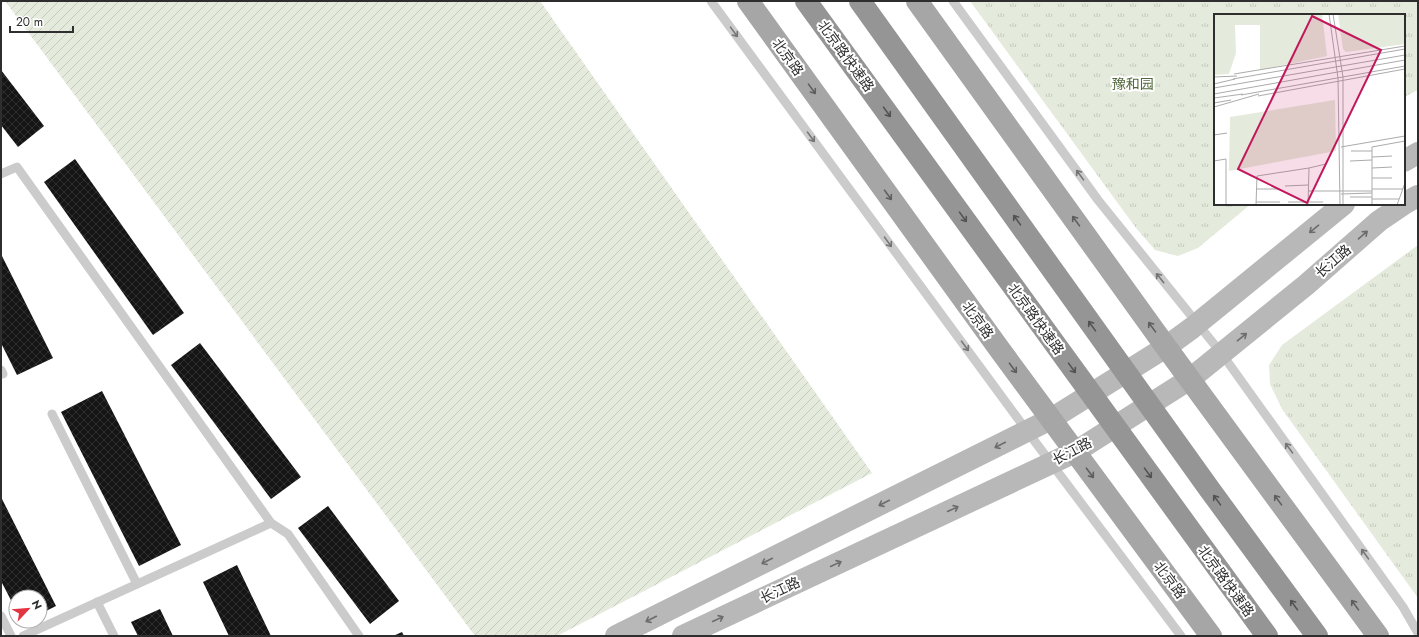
<svg xmlns="http://www.w3.org/2000/svg" width="1419" height="637" font-family="Jost,'Noto Sans SC',sans-serif">
<defs>
<pattern id="grass-tufts" width="24" height="20" patternUnits="userSpaceOnUse"><rect width="24" height="20" fill="#e4ebdc"/><path d="M3 7l-1-3M5 7V3M7 7l1-3M15 17l-1-3M17 17v-4M19 17l1-3" fill="none" stroke="#c4cabd"/></pattern>
<pattern id="garden-furrows" width="10" height="10" patternUnits="userSpaceOnUse"><rect width="10" height="10" fill="#e4ebdc"/><path d="M-1 1l2-2M0 10L10 0M9 11l2-2" fill="none" stroke="#c4cabd"/></pattern>
<pattern id="building-cross-hatch" width="8" height="8" patternUnits="userSpaceOnUse"><rect width="8" height="8" fill="#151515"/><path d="M0 0l8 8M0 8l8-8" fill="none" stroke="#2f2f2f"/></pattern>
</defs>
<rect width="100%" height="100%" fill="#fff"/>
<!-- grass -->
<g fill="url(#grass-tufts)">
<polygon points="970,1 1418,1 1418,90 1404,97 1404,15 1215,15 1215,204 1251,204 1198,248 1178,256 1155,250 1136,228"/>
<polygon points="1418,245 1418,598 1282,409 1270,384 1269,365 1282,345"/>
</g>
<!-- garden -->
<polygon fill="url(#garden-furrows)" points="5,1 540,1 872,473 557,636 475,636"/>
<!-- building -->
<g fill="url(#building-cross-hatch)">
<polygon points="1,70 44,126 18,147 1,125"/>
<polygon points="75,159 184,313 153,335 44,182"/>
<polygon points="1,254 53,358 17,375 1,343"/>
<polygon points="200,343 301,477 271,499 171,365"/>
<polygon points="102,391 181,545 139,566 61,412"/>
<polygon points="1,497 56,606 40,614 40,597 16,597 16,610 1,581"/>
<polygon points="328,506 399,601 370,624 298,528"/>
<polygon points="237,565 271,636 229,636 203,582"/>
<polygon points="160,609 173,636 138,636 131,622"/>
<polygon points="402,632 404,636 393,636"/>
</g>
<g fill="none" stroke-linecap="round" stroke-linejoin="round">
<!-- lane -->
<g stroke="#cbcbcb" stroke-width="9">
<polyline points="711,1 1027,431 1181,636"/>
<polyline points="953,1 1098,200 1222,354 1403,607 1418,633"/>
<polyline points="1,174 17,167 271,523 23,636"/>
<polyline points="1,370 3,374"/>
<polyline points="52,414 137,584"/>
<polyline points="271,523 288,534 359,636"/>
<polyline points="97,602 114,636"/>
<polyline points="1,616 11,636"/>
</g>
<!-- secondary -->
<g stroke="#b8b8b8" stroke-width="22">
<polyline points="1404,161 1418,153"/>
<polyline points="616,636 1051,419 1166,347 1192,328 1344,204"/>
<polyline points="683,636 1075,452 1190,379 1306,285 1379,221 1407,202 1418,196"/>
</g>
<!-- primary -->
<g stroke="#a6a6a6" stroke-width="22">
<polyline points="748,1 1000,350 1211,636"/>
<polyline points="917,1 1166,347 1378,636"/>
</g>
<!-- highway-bridge -->
<g stroke="#959595" stroke-width="22">
<polyline points="806,1 1267,636"/>
<polyline points="860,1 1210,490 1317,636"/>
</g>
</g>
<!-- one-way arrows -->
<defs><path id="oneway-shaft" d="M-6 0H5M1.5-3L5.5 0L1.5 3" fill="none" stroke-width="1.6" stroke-linecap="round" stroke-linejoin="round"/></defs>
<g stroke="#757575">
<use href="#oneway-shaft" transform="translate(734 32) rotate(54)"/>
<use href="#oneway-shaft" transform="translate(811 137) rotate(54)"/>
<use href="#oneway-shaft" transform="translate(1080 175) rotate(-126)"/>
<use href="#oneway-shaft" transform="translate(888 242) rotate(54)"/>
<use href="#oneway-shaft" transform="translate(1160 278) rotate(-129)"/>
<use href="#oneway-shaft" transform="translate(965 346) rotate(54)"/>
<use href="#oneway-shaft" transform="translate(1289 448) rotate(-126)"/>
<use href="#oneway-shaft" transform="translate(1365 554) rotate(-126)"/>
</g>
<g stroke="#5e5e5e">
<use href="#oneway-shaft" transform="translate(812 89) rotate(54)"/>
<use href="#oneway-shaft" transform="translate(888 195) rotate(54)"/>
<use href="#oneway-shaft" transform="translate(1076 221) rotate(-126)"/>
<use href="#oneway-shaft" transform="translate(1152 327) rotate(-126)"/>
<use href="#oneway-shaft" transform="translate(1013 368) rotate(53)"/>
<use href="#oneway-shaft" transform="translate(1090 473) rotate(53)"/>
<use href="#oneway-shaft" transform="translate(1278 500) rotate(-126)"/>
<use href="#oneway-shaft" transform="translate(1355 605) rotate(-126)"/>
</g>
<g stroke="#525252">
<use href="#oneway-shaft" transform="translate(887 112) rotate(54)"/>
<use href="#oneway-shaft" transform="translate(963 217) rotate(54)"/>
<use href="#oneway-shaft" transform="translate(1017 220) rotate(-126)"/>
<use href="#oneway-shaft" transform="translate(1092 326) rotate(-126)"/>
<use href="#oneway-shaft" transform="translate(1072 368) rotate(54)"/>
<use href="#oneway-shaft" transform="translate(1148 473) rotate(54)"/>
<use href="#oneway-shaft" transform="translate(1217 500) rotate(-126)"/>
<use href="#oneway-shaft" transform="translate(1294 605) rotate(-126)"/>
</g>
<g stroke="#6c6c6c">
<use href="#oneway-shaft" transform="translate(1314 229) rotate(141)"/>
<use href="#oneway-shaft" transform="translate(1363 235) rotate(-41)"/>
<use href="#oneway-shaft" transform="translate(1242 337) rotate(-39)"/>
<use href="#oneway-shaft" transform="translate(1000 445) rotate(153)"/>
<use href="#oneway-shaft" transform="translate(884 503) rotate(153)"/>
<use href="#oneway-shaft" transform="translate(953 509) rotate(-25)"/>
<use href="#oneway-shaft" transform="translate(767 561) rotate(153)"/>
<use href="#oneway-shaft" transform="translate(836 564) rotate(-25)"/>
<use href="#oneway-shaft" transform="translate(651 619) rotate(153)"/>
<use href="#oneway-shaft" transform="translate(718 619) rotate(-25)"/>
</g>
<g text-anchor="middle" dominant-baseline="central" stroke-width="4" stroke-linejoin="round" paint-order="stroke">
<!-- street labels -->
<g font-size="14" fill="#2e2e2e" stroke="#fff">
<text transform="translate(846 56) rotate(54)">北京路快速路</text>
<text transform="translate(788 57) rotate(54)">北京路</text>
<text transform="translate(1333 261) rotate(-41)">长江路</text>
<text transform="translate(1036 319) rotate(54)">北京路快速路</text>
<text transform="translate(978 320) rotate(54)">北京路</text>
<text transform="translate(1072 451) rotate(-28)">长江路</text>
<text transform="translate(1170 580) rotate(53)">北京路</text>
<text transform="translate(1226 581) rotate(54)">北京路快速路</text>
<text transform="translate(780 590) rotate(-25)">长江路</text>
</g>
<!-- park labels -->
<g font-size="14" fill="#51693c" stroke="#fff">
<text x="1133" y="84">豫和园</text>
</g>
</g>
<!-- overview -->
<g transform="translate(1214 14)">
<rect width="191" height="191" fill="#fff"/>
<path d="M0,0H108L113,42L46,56V11H21L22,39L15,60L0,61ZM124,0H191V30L132,38L129,35Z" fill="#e4ebdc"/>
<path d="M121,86L122,137L15,157L16,103Z" fill="#e4ebdc"/>
<path fill="none" stroke="#ababab" stroke-width="1" d="M115,0L124,64L126,191M119,0L129,63V191M20,60L191,32M0,63L23,62M19,65L191,35M0,70L21,65M0,74L191,41M0,80L191,46M27,81L191,52M44,82L191,55M0,84L29,80M0,89L17,86M0,93L45,80M0,121L13,119M127,133L191,122M137,137H158M158,143L178,142M0,147L12,145V191M136,147L158,146M95,154L112,150M158,154L178,153M158,164H178M71,172L94,171M42,175H64M158,175H189M94,177H158M127,180L158,179M136,183H158M158,185H185M42,188H66M74,188H109M42,191L43,162L95,154L94,191M158,191V133L191,127M183,191L191,169"/>
<path fill="#c2185b" fill-opacity="0.15" stroke="#c2185b" stroke-width="2" d="M98,2L167,36L93,189L24,155Z"/>
<rect width="191" height="191" fill="none" stroke="#2e2e2e" stroke-width="2"/>
</g>
<!-- border -->
<rect width="1419" height="637" fill="none" stroke="#2e2e2e" stroke-width="4"/>
<!-- north arrow -->
<g transform="translate(28 609) rotate(64)"><circle r="19" fill="#ffffff" stroke="#ababab"/>
<path d="M0-3L7 15L0 10L-7 15Z" fill="#e23441"/>
<text y="-6" font-size="11" font-weight="bold" text-anchor="middle" fill="#2e2e2e">N</text>
</g>
<!-- scale -->
<path d="M10 26v6h63v-6" fill="none" stroke="#2e2e2e" stroke-width="2"/>
<text x="16" y="26" font-size="12" fill="#2e2e2e" stroke="#ffffff" stroke-width="3" paint-order="stroke">20 m</text>
</svg>
